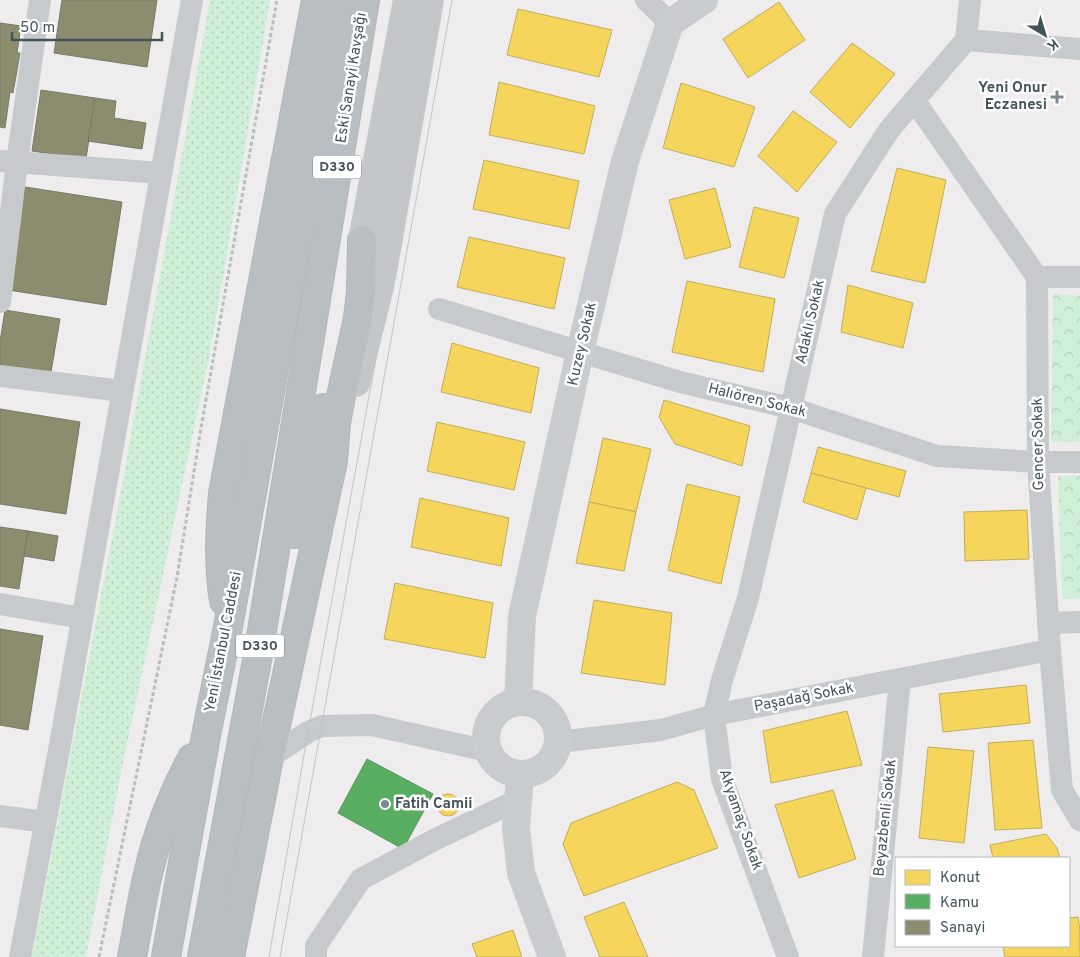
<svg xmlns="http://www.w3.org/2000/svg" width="1080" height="957" font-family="Overpass,sans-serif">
<defs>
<pattern id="grass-dots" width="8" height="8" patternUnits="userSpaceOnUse" patternTransform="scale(1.25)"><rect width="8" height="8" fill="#cfefd6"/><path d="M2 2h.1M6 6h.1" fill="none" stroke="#b3cfba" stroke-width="1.8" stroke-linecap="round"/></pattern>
<pattern id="park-crowns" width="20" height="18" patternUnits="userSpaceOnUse" patternTransform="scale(1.25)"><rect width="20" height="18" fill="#cfefd6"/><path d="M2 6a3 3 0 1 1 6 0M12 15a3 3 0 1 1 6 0" fill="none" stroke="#b3cfba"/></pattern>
</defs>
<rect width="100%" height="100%" fill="#eeeced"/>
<!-- grass -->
<polygon fill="url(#grass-dots)" points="210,0 270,0 210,353 120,777 86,957 32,957 117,512"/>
<!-- park -->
<g fill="url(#park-crowns)">
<polygon points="1053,294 1080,296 1080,442 1051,442"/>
<polygon points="1058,476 1080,476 1080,599 1062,599"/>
</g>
<!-- homes -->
<g fill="#f6d55c" stroke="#c0ae5b">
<polygon points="779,2 805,40 748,78 723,39"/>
<polygon points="518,9 612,30 599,77 507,55"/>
<polygon points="852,43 895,74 850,128 810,92"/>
<polygon points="499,82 595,106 584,154 489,135"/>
<polygon points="681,83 755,107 734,167 663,148"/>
<polygon points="793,111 837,142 797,192 758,156"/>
<polygon points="484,160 579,181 569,229 473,209"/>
<polygon points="897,168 946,180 925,283 871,271"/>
<polygon points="715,188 731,247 685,259 669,200"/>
<polygon points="754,207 799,218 784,278 739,267"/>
<polygon points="469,237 565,258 554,309 457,287"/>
<polygon points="687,281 775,299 763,372 672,352"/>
<polygon points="848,285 913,303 903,348 841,332"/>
<polygon points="452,343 539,368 531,413 441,392"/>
<polygon points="664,400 750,426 742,466 675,444 659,417"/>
<polygon points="437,422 525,442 514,490 427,471"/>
<polygon points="603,438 651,449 636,512 589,502"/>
<polygon points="818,447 906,471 899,497 811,473"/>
<polygon points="811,473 866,488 857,520 803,502"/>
<polygon points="687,484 740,497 721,584 668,570"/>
<polygon points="420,498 509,518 501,566 411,547"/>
<polygon points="589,502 636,512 624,571 576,563"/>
<polygon points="1027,510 1029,559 965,561 964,512"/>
<polygon points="395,583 493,603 485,658 384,639"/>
<polygon points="594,600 672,613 665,685 581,673"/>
<polygon points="1026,685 1030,723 943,732 939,694"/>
<polygon points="847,711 862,765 771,783 763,731"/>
<polygon points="1033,740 1042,828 995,830 988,743"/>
<polygon points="928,747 974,751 964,843 919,838"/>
<polygon points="677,782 694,790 718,848 584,896 563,844 571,823"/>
<polygon points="833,790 856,859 799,878 775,805"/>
<circle cx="448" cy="805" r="11"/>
<polygon points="1046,834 1057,848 1060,858 993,858 990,845"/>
<polygon points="624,902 648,957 600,957 584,917"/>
<polygon points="1078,917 1080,931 1080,957 1005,957 1003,946 1069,946 1069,918"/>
<polygon points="513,930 522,957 477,957 472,944"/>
</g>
<!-- public -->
<polygon fill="#5aae61" stroke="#53935f" points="367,759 433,794 403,849 338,813"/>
<!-- industry -->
<g fill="#8c8c6e" stroke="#767b68">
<polygon points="62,0 157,0 147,67 54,53"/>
<polygon points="0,23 21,26 17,53 20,53 13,93 10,92 5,128 0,127"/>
<polygon points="41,90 95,98 86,159 32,151"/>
<polygon points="95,98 116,101 114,118 146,123 142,149 88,141"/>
<polygon points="25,187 122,202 106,305 8,290"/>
<polygon points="5,310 60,319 50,378 0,371 0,342"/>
<polygon points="0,409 80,422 66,514 0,504"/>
<polygon points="0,527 28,531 19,589 0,586"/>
<polygon points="28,531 58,536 54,561 24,556"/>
<polygon points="0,629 43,636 28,730 0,725"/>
</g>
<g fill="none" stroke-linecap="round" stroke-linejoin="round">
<!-- highway casing -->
<g stroke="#b1b8bd" stroke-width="30">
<g id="highway">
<polyline points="295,534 323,408"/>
<path d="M224,601C218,565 220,529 223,493L316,0"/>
<path d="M132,957C138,927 142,896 150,866C159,828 174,792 192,758"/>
<polyline points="166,957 207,730 228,627 340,0"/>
<polyline points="202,957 258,655 365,0"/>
<polyline points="230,957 269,758 333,461 336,423 340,401 358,318 361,292 362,240"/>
</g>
</g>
<!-- path -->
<polyline stroke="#b4c2bc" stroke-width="3" stroke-dasharray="4 2.5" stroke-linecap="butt" points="99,957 177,577 201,428 277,0"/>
<!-- street -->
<g stroke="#c6cacc" stroke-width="22">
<polyline points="646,0 670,23"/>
<polyline points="966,40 1080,49"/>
<polyline points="914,100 1037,277 1038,462 1050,650 1062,790 1080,820"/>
<polyline points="0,161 161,173"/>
<polyline points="1037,277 1080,277"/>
<polyline points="0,302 17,162 40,0"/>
<polyline points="439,309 680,382 791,408 937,456 1038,462 1080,462"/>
<polyline points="0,376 122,391"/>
<polyline points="0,604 82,618"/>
<polyline points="1048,623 1080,622"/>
<polyline points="558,742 661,730 714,715 1050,650"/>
<polyline points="269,758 308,732 322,726 372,725 488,751"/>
<polyline points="0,816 45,822"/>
<polyline points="20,957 59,750 192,0"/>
<polyline points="316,957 316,946 361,879 436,839 518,800"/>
<polyline points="788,957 722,779 714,715 722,680 748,598 835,214 889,130 966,40 970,0"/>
<polyline points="873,957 900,679"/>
</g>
<!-- secondary -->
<g stroke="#c8ccce" stroke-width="28">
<circle cx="522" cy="738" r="36"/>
<polyline points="518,702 522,616 580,352 625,161 670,23 704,0"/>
<polyline points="520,775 516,828 521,873 552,957"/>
</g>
<!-- primary -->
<g stroke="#c3c7ca" stroke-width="28">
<polyline points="362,240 407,0"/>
<polyline points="356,383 380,287 388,244 430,0"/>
</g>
<!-- highway -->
<use href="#highway" stroke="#b8bec2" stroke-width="28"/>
<!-- tram -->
<g stroke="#c1c4c6" stroke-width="1">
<polyline points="269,957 308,732 441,0"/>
<polyline points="280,957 452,0"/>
</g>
</g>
<!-- markers -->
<g fill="#7f898d" stroke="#fff" stroke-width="2">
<path d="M1054.5 89.5h5v5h5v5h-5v5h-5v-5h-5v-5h5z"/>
<circle cx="385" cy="804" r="5"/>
</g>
<g text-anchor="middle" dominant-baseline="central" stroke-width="5" stroke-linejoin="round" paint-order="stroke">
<!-- shield labels -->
<g fill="#fff" stroke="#7b878c" stroke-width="1">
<rect x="313" y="155.5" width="48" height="23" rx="4"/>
<rect x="236" y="634.5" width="48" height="23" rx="4"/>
</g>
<g font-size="14" font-weight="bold" fill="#43535a">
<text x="337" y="167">D330</text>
<text x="260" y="646">D330</text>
</g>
<!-- street labels -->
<g font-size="15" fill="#43535a" stroke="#fff">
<text transform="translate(352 78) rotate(-81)">Eski Sanayi Kavşağı</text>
<text transform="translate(811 322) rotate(-77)">Adaklı Sokak</text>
<text transform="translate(583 344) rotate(-77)">Kuzey Sokak</text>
<text transform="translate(757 401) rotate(14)">Halıören Sokak</text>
<text transform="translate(1039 444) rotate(-91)">Gencer Sokak</text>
<text transform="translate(224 642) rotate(-79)">Yeni İstanbul Caddesi</text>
<text transform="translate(804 698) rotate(-11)">Paşadağ Sokak</text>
<text transform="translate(886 818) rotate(-84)">Beyazbenli Sokak</text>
<text transform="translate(740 820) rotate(71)">Akyamaç Sokak</text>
</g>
<!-- poi labels -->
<g font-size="15" font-weight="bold" fill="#43535a" stroke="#fff" text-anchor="end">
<text x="1047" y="88">Yeni Onur<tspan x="1047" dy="17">Eczanesi</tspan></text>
<text x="395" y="804" text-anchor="start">Fatih Camii</text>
</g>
</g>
<!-- legend -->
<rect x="895" y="857" width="175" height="90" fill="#ffffff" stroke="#b4babd"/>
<rect x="905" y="870" width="25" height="15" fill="#f6d55c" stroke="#b4babd"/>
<text x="940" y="882" font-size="15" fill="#43535a">Konut</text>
<rect x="905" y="894" width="25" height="15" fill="#5aae61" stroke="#b4babd"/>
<text x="940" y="907" font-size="15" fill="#43535a">Kamu</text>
<rect x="905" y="920" width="25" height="15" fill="#8c8c6e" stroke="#b4babd"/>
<text x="940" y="932" font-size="15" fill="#43535a">Sanayi</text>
<!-- north arrow -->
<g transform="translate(1045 35) rotate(142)" stroke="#ffffff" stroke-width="4" paint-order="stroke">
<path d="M0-4L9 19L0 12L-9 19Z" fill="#43535a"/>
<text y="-8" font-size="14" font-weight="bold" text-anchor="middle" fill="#43535a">K</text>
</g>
<!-- scale -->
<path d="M12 32v8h150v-8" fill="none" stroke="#43535a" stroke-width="2.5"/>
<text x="20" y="32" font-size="15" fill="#43535a" stroke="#ffffff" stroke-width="4" paint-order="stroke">50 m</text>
</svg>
